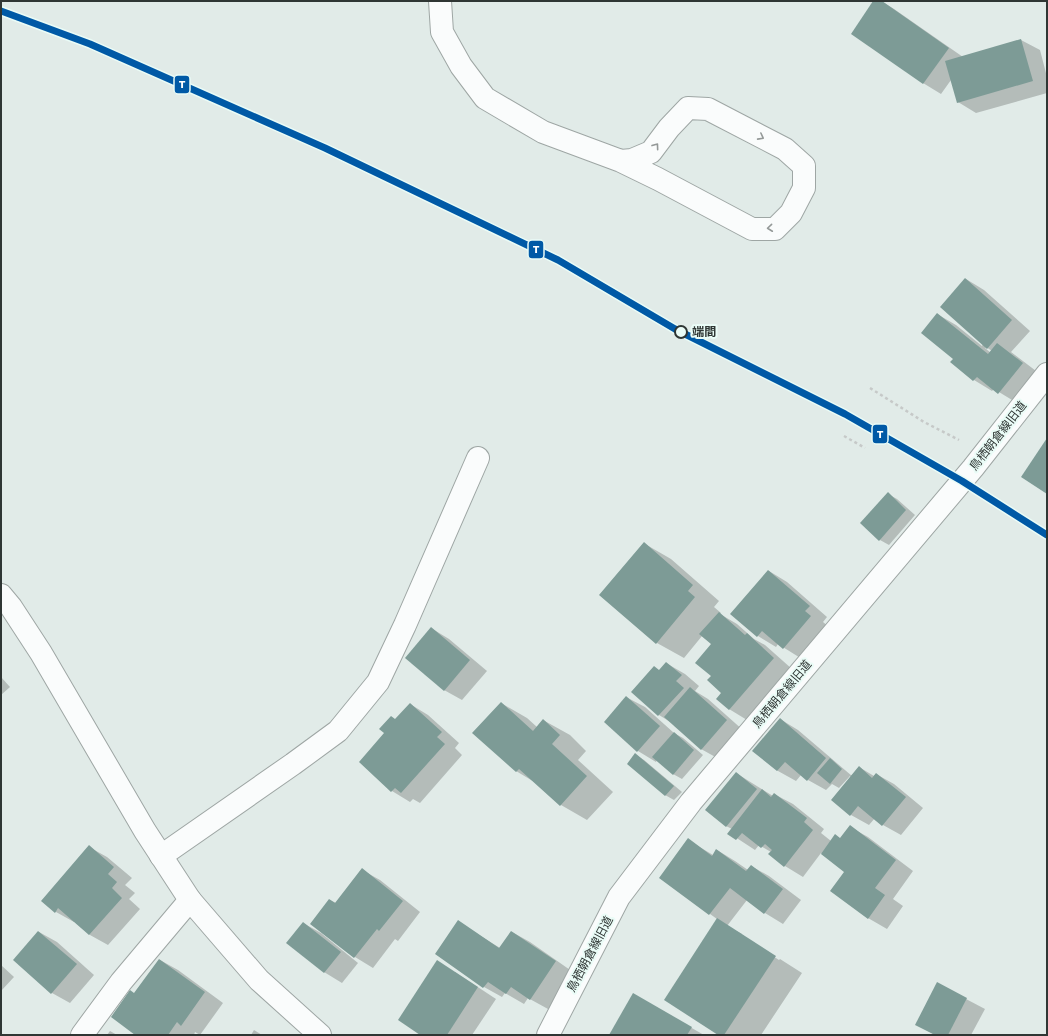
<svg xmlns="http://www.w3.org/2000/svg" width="1048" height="1036" font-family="Jost,'Noto Sans JP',sans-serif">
<rect width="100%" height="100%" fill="#e1ebe8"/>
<!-- shadow -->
<g fill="#0003" fill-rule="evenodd">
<polygon points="874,1 881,1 894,9 963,57 1021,40 1040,50 1047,77 1047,93 976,113 958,102 951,80 941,94 923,83"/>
<path d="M966,279L984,290L1030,331L1011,352L1040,374L1017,403L994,389L992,391L974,380L952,362L955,358L937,314L956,325L982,346L983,344ZM986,347L992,351L991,353L985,348Z"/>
<polygon points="888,494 897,499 915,515 889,545 880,540"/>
<polygon points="645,544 671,559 719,601 714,607 721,613 720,614 737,624 754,639 765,645 792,669 747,720 729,709 722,693 712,676 712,644 702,636 684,658 657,643 601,595"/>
<polygon points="769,571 787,582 827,617 823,622 829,627 802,659 778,644 776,647 758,636 732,614"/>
<polygon points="431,628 449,639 487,671 462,700 444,690"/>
<polygon points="666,663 685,674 699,686 695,691 708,699 744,731 719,759 701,749 672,723 659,715 660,671"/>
<polygon points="1,677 10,687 1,695"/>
<polygon points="626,697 645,707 674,733 683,738 703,755 682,779 673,774 657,760 656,762 638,751"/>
<polygon points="501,703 527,718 537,727 543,720 570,735 586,751 578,760 613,792 587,820 561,805 536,783 516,771"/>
<polygon points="410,704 428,715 459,743 455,748 462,755 420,803 413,799 410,802 392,791 360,762 386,733 391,717 396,720"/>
<polygon points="780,719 798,730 852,776 859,767 874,776 876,774 894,784 923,808 901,835 883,825 875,818 869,825 851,815 851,777 850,776 839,788 832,784 826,790 808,780 801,775 796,781 778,771 754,751"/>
<polygon points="636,755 644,760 682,792 674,800 665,795"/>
<polygon points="736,773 773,796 774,794 793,804 824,829 821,833 831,841 841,839 850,827 868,837 913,871 893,899 903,906 887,929 868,918 846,871 821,853 803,877 785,866 770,854 771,852 759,845 755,850 729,833 732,829 726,826"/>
<polygon points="688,840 713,855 717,850 735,861 748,870 751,866 769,876 801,900 783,924 765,913 747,900 727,926 742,934 742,936 779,960 780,959 802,973 761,1035 720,1035 717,919 660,878"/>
<polygon points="89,847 107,857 132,878 125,885 135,893 129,899 140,909 108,945 90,935 75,921 74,922 56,912 43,901"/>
<polygon points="362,870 380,880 420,912 398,941 395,939 373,968 355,957 312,923 330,900 336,903"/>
<polygon points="458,922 500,948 512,932 530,942 573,972 548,1009 528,998 524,1004 505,993 502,997 484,987 436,954"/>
<polygon points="303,923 321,933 358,963 342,983 324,972"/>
<polygon points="39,932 57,942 94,975 70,1003 52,993"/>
<polygon points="160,960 178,970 223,1003 200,1035 195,1032 194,1035 137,1035 135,994"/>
<polygon points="1,965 14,977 1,991"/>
<polygon points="455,972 496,999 472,1035 422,1035"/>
<polygon points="634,995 704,1035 611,1035"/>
<polygon points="966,999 985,1009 971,1035 935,1035 916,1024"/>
<polygon points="254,1030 262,1035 251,1035"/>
<polygon points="110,1031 117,1035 107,1035"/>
</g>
<!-- building -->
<g fill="#7d9b96">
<polygon points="873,1 882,1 949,48 923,84 851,34"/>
<polygon points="1021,39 1033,81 957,103 945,61"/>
<polygon points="965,278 1012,320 987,349 940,307"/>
<polygon points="937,313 988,354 997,343 1023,363 998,394 977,377 973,381 950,362 953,359 921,333"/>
<polygon points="1047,438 1047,494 1021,477"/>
<polygon points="888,492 906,510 879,541 860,523"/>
<polygon points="644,542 693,585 688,591 695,597 656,644 599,595"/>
<polygon points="768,570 810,606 805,611 811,616 783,649 762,631 757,637 730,614"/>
<polygon points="719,612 745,635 747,633 774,658 729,710 716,699 721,693 707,680 711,676 695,663 711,644 699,634"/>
<polygon points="431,627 470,660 444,691 405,658"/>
<polygon points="666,662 682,675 676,681 684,688 658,716 631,692 654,666 659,670"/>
<polygon points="690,687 727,720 701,750 664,717"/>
<polygon points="626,696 660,726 637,752 604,722"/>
<polygon points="501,702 533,731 543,719 560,735 552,744 587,776 560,806 519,769 516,772 472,733"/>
<polygon points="410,703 442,732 437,737 445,744 401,793 395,788 391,792 359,762 384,733 379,729 391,716 395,719"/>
<polygon points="780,718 826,758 807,781 785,762 777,771 752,751"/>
<polygon points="674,732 694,750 673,775 652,757"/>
<polygon points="635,753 674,786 665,796 627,764"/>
<polygon points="830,758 842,769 830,784 817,773"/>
<polygon points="859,766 872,778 876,773 906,797 882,826 858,806 850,816 831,800"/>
<polygon points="736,772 757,789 726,827 705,810"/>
<polygon points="762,789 771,797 774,793 807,818 804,822 813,830 784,867 768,854 772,850 765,844 761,848 742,833 736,840 727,834"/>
<polygon points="850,825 896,860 875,888 885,895 868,919 830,891 844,872 821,854 835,834 840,838"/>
<polygon points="688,838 712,856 716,849 746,871 751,865 783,889 764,914 730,888 709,915 659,878"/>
<polygon points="89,845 114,867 108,874 117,882 112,888 122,898 89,935 58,908 55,913 41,901"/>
<polygon points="362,868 403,901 379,931 377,929 354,958 310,924 329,899 335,903"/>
<polygon points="717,918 776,956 724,1035 718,1035 664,1000"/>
<polygon points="458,920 499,948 511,931 556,961 530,1000 511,987 506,994 488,982 483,988 435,954"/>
<polygon points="303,922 341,952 324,973 286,943"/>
<polygon points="38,931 77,964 51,994 13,960"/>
<polygon points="159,959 205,992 181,1026 177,1022 168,1035 135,1035 111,1017 130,990 134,993"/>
<polygon points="437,960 478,987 447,1035 420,1035 398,1020"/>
<polygon points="937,982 967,998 948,1035 935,1035 915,1025"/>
<polygon points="633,993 692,1027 687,1035 609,1035"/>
</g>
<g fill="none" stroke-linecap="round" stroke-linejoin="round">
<!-- minor casing -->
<g stroke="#9ea6a4" stroke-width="24">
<g id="minor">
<polyline points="440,1 442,32 461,66 485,98 543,132 621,161 658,179 752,229 775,229 791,213 804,188 804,166 785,149 708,109 688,108 669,128 651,152 632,160 621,161"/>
<polyline points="1,595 11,607 41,653 145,831 190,900 259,980 320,1035"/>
<polyline points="161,856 293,764 338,731 378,682 405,625 478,458"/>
<polyline points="82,1035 121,982 190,900"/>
<polyline points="548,1035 619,897 691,802 973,468 1047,374"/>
</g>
</g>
<!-- path -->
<g stroke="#c6c9c8" stroke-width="2.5" stroke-dasharray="3 3" stroke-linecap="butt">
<polyline points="870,388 924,422 959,440"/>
<polyline points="844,436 865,448"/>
</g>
<!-- minor -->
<use href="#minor" stroke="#fafcfc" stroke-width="22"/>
<!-- rail-1 casing -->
<g stroke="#eafcf7" stroke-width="10">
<polyline id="rail-1" points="1,11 90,44 325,148 558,260 675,329 845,414 962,481 1047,535"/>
</g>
<!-- rail-1 -->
<use href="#rail-1" stroke="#0059a6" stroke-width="7"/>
</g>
<!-- one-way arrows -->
<defs><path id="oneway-chevron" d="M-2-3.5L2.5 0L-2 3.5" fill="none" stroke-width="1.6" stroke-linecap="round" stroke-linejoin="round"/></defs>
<g stroke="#949998">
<use href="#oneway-chevron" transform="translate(761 137) rotate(28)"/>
<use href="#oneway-chevron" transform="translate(656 146) rotate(-54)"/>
<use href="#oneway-chevron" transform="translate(770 228) rotate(174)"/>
</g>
<!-- markers -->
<circle fill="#eafcf7" stroke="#2f3634" stroke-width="2" cx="681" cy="332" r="6"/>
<g text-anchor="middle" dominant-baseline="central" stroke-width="4" stroke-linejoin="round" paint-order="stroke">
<!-- stop labels -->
<g font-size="12" font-weight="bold" fill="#2f3634" stroke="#eafcf7" text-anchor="start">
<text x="692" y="332">端間</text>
</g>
<!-- street labels -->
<g font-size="12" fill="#2f3634" stroke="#eafcf7">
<text transform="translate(998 436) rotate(-52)">鳥栖朝倉線旧道</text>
<text transform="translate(782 694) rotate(-50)">鳥栖朝倉線旧道</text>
<text transform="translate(590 954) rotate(-62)">鳥栖朝倉線旧道</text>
</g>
</g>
<g stroke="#eafcf7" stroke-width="1.5">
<rect x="174" y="75" width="16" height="19" rx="4" fill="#0059a6"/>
<rect x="528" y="240" width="16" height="19" rx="4" fill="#0059a6"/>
<rect x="872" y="424" width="16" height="20" rx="4" fill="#0059a6"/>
</g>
<g font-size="11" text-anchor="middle" font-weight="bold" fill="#fff">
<text x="182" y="88">T</text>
<text x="536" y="253">T</text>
<text x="880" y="438">T</text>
</g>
<!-- border -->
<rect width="1048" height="1036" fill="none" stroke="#2f3634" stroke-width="4"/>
</svg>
